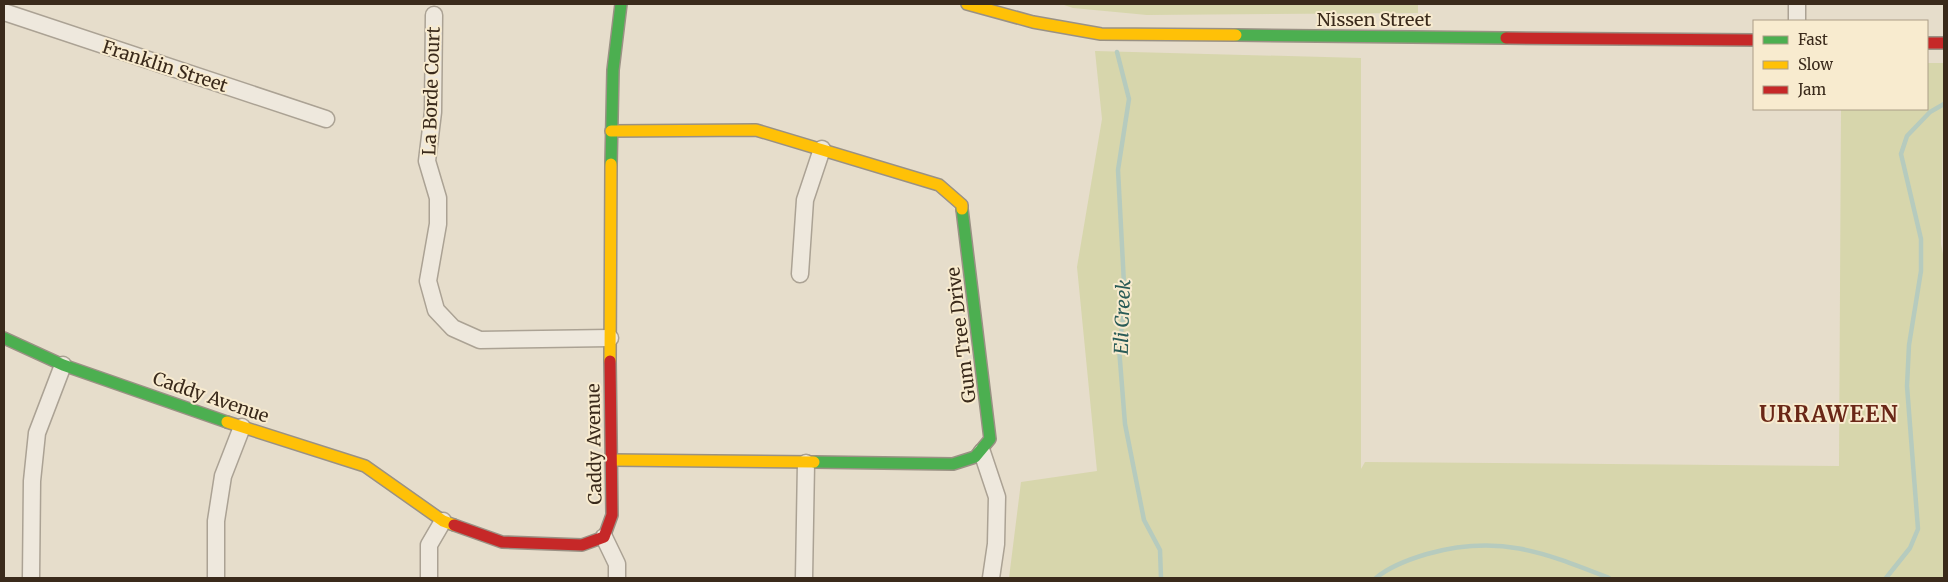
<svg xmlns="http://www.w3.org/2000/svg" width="1948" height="582" font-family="Merriweather,serif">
<rect width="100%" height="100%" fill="#e6ddcb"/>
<!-- green -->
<g fill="#d7d6ac">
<polygon points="1061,4 1418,4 1418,13 1147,15 1073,8"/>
<polygon points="1095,51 1361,58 1361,469 1365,462 1839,466 1841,109 1927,109 1927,63 1944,63 1941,244 1944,259 1944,578 1009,578 1021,482 1097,471 1077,267 1102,119"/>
</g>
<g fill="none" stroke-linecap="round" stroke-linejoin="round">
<!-- stream -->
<g stroke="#b6cbbe" stroke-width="4.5">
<polyline points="1117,52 1129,99 1118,170 1125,303 1119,348 1125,424 1144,520 1160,550 1161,578"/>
<path d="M1376,578C1390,566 1410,559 1427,554C1499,534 1543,552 1609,578"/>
<polyline points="1886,578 1910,548 1918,529 1907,386 1909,345 1921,271 1921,239 1901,154 1907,136 1930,112 1944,104"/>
</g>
<!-- street casing -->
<g stroke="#aba294" stroke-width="19">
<g id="street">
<polyline points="1797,4 1797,21"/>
<polyline points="4,12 326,119"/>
<polyline points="434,15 433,112 427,161 438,198 438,224 428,281 436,310 453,328 480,340 610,338"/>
<polyline points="800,274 805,200 822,149"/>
<polyline points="982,452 997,497 996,544 991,578"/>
<polyline points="604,537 617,564 617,578"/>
<polyline points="31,578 32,481 37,433 63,365"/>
<polyline points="216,578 216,521 223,476 242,427"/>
<polyline points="429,578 429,545 443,521"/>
<polyline points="804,578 806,463"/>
</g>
</g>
<!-- fast casing -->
<g stroke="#9a9184" stroke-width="14">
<g id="fast">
<polyline points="1236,35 1506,38"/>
<polyline points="611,164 613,70 621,4"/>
<polyline points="4,338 63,365 227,422"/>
<polyline points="814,462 953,464 975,457 990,439 962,209"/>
</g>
</g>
<!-- slow casing -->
<g stroke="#9a9184" stroke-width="14">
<g id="slow">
<polyline points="967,4 1033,22 1101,34 1236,35"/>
<polyline points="611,131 756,130 939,185 962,205 962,209"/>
<polyline points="610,361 611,164"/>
<polyline points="227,422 365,466 443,521 454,525"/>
<polyline points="612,460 814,462"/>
</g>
</g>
<!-- jam casing -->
<g stroke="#9a9184" stroke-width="14">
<g id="jam">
<polyline points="1506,38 1754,40"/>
<polyline points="1927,43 1944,43"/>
<polyline points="454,525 502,542 582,545 604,537 612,515 610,361"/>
</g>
</g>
<!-- street -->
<use href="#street" stroke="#eee8dd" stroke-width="16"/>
<!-- fast -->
<use href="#fast" stroke="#4caf50" stroke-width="11"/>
<!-- slow -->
<use href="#slow" stroke="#ffc107" stroke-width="11"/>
<!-- jam -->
<use href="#jam" stroke="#c62828" stroke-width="11"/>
</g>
<g text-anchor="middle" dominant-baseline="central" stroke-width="4" stroke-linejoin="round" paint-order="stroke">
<!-- street labels -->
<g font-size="18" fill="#3a2a1b" stroke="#f8ebcf">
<text x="1374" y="19">Nissen Street</text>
<text transform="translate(165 66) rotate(18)">Franklin Street</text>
<text transform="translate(431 91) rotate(-88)">La Borde Court</text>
<text transform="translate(961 335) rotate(-97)">Gum Tree Drive</text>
<text transform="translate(211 397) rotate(19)">Caddy Avenue</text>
<text transform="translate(594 444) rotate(-91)">Caddy Avenue</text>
</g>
<!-- water labels -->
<g font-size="19" font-style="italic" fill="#295b57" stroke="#f8ebcf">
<text transform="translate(1122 317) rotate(-88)">Eli Creek</text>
</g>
<!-- district labels -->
<g font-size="22" font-weight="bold" letter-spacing="1" fill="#6a2717" stroke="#f8ebcf">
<text x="1829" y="414">URRAWEEN</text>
</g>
</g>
<!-- border -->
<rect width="1948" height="582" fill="none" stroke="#3a2a1b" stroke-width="10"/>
<!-- legend -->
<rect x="1753" y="20" width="175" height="90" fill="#f8ebcf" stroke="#ac9e87"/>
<rect x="1763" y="36" width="25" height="8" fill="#4caf50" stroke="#ac9e87"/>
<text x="1798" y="45" font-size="15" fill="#3a2a1b">Fast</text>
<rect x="1763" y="61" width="25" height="8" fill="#ffc107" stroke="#ac9e87"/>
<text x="1798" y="70" font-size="15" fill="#3a2a1b">Slow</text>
<rect x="1763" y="86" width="25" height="8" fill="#c62828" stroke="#ac9e87"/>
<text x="1798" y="95" font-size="15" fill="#3a2a1b">Jam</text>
</svg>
